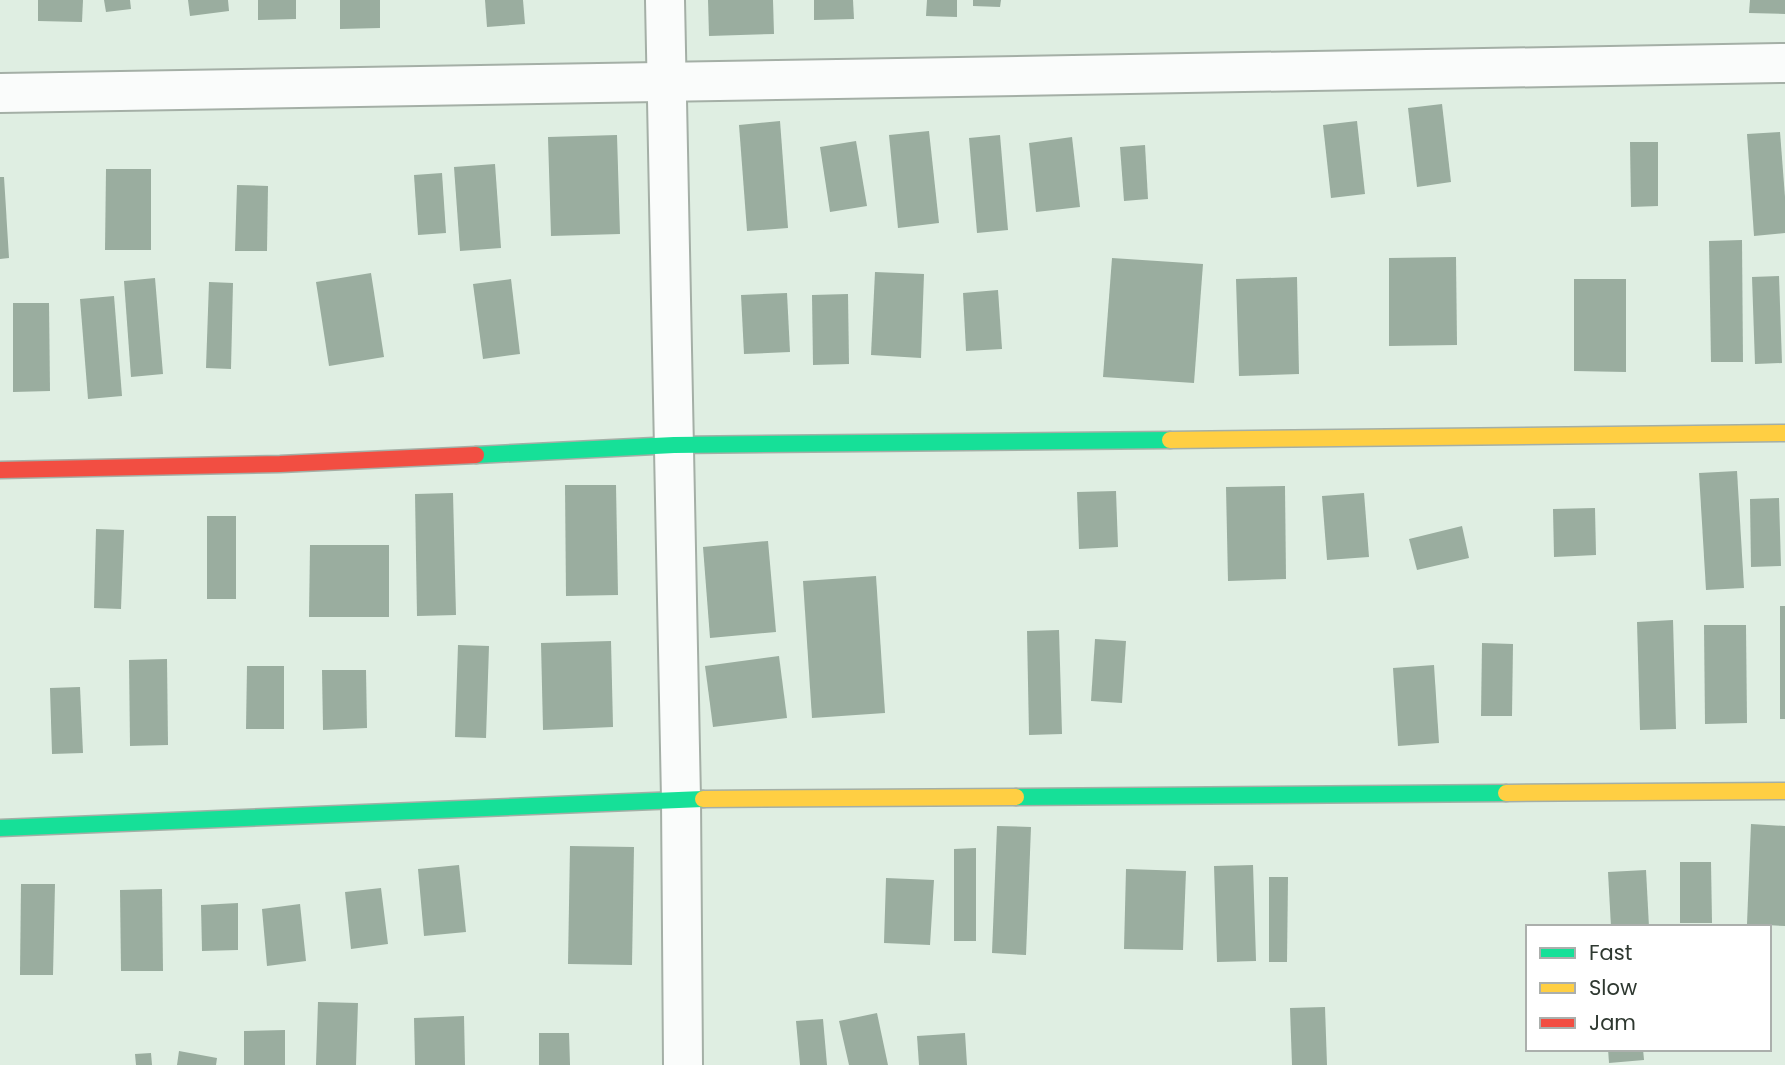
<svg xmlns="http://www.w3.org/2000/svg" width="1785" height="1065" font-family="Poppins,sans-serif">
<rect width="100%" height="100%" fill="#dfeee2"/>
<!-- building -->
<g fill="#9aad9f">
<polygon points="38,0 83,0 82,22 38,21"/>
<polygon points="104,0 130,0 131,9 106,12"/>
<polygon points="188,0 228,0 229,11 190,16"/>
<polygon points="258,0 296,0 296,19 258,20"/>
<polygon points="340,0 380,0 380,28 340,29"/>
<polygon points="485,0 523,0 525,24 487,27"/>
<polygon points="708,0 773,0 774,34 709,36"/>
<polygon points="814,0 853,0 854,19 814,20"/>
<polygon points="927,0 957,0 957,17 926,16"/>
<polygon points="973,0 1001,0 1000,7 973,6"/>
<polygon points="1750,0 1785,0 1785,14 1749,13"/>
<polygon points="1442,104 1451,182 1417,187 1408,108"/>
<polygon points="780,121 788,228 747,231 739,125"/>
<polygon points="1357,121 1365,194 1331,198 1323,125"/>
<polygon points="929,131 939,223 898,228 889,135"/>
<polygon points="1780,132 1785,197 1785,233 1754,236 1747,134"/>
<polygon points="617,135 620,234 551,236 548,137"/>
<polygon points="1000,135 1008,230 977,233 969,138"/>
<polygon points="1072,137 1080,207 1036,212 1029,143"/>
<polygon points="856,141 867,206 830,212 820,147"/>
<polygon points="1630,142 1658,142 1658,206 1631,207"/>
<polygon points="1145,145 1148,199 1124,201 1120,147"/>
<polygon points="495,164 501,248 460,251 454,167"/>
<polygon points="106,169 151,169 151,250 105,250"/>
<polygon points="442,173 446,233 418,235 414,175"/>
<polygon points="0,177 4,177 9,258 0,259"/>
<polygon points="237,185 268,186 267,251 235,251"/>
<polygon points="1742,240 1743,362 1711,362 1709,241"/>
<polygon points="1456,257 1457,345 1389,346 1389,258"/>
<polygon points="1112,258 1203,264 1194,383 1103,377"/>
<polygon points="875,272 924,274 921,358 871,355"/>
<polygon points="371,273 384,357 329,366 316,282"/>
<polygon points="1779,276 1782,363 1755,364 1752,277"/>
<polygon points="1297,277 1299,374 1239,376 1236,279"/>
<polygon points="155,278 163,374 131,377 124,281"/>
<polygon points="511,279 520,354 483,359 473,284"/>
<polygon points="1574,279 1626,279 1626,372 1574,371"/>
<polygon points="209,282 233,283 231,369 206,368"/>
<polygon points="998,290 1002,349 966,351 963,293"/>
<polygon points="787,293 790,352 744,354 741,295"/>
<polygon points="848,294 849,364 813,365 812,295"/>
<polygon points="114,296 122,396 88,399 80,299"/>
<polygon points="13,303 49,303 50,391 13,392"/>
<polygon points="1737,471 1744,588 1706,590 1699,473"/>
<polygon points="565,485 616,485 618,595 566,596"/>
<polygon points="1285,486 1286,579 1228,581 1226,487"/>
<polygon points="1116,491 1118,547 1079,549 1077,492"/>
<polygon points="453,493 456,615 417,616 415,494"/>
<polygon points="1364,493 1369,557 1327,560 1322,496"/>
<polygon points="1779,498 1781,566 1751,567 1750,499"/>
<polygon points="1595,508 1596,555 1554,557 1553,509"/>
<rect x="207" y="516" width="29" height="83"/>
<polygon points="1462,526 1469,558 1417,570 1409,539"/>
<polygon points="96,529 124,530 121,609 94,608"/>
<polygon points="768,541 776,632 710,638 703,547"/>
<polygon points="310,545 389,545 389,617 309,617"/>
<polygon points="876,576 885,713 812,718 803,581"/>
<rect x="1780" y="606" width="5" height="113"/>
<polygon points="1673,620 1676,729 1640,730 1637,622"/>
<polygon points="1704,625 1746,625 1747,723 1705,724"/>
<polygon points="1059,630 1062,734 1029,735 1027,631"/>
<polygon points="1095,639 1126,641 1122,703 1091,701"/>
<polygon points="611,641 613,727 543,730 541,643"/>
<polygon points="1482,643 1513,644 1512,716 1481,716"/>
<polygon points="458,645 489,646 486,738 455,737"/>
<polygon points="779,656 787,718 713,727 705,666"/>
<polygon points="167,659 168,745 130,746 129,660"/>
<polygon points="1434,665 1439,743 1398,746 1393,668"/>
<polygon points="247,666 284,666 284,729 246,729"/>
<polygon points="322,670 366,670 367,728 323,730"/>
<polygon points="80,687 83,753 52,754 50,688"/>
<polygon points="1751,824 1785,826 1785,926 1747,924"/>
<polygon points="997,826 1031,827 1026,955 992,953"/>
<polygon points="570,846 634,847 632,965 568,964"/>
<polygon points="976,848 976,941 954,941 954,849"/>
<polygon points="1680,862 1711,862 1712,923 1680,923"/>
<polygon points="459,865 466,932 424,936 418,869"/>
<polygon points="1253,865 1256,961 1217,962 1214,866"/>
<polygon points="1126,869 1186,871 1183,950 1124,949"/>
<polygon points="1646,870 1649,927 1611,927 1608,872"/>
<polygon points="1269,877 1288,877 1287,962 1269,962"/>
<polygon points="886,878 934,880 930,945 884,943"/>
<polygon points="21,884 55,884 53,975 20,975"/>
<polygon points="381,888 388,944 351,949 345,892"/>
<polygon points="162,889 163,971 121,971 120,890"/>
<polygon points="238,903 238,950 202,951 201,905"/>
<polygon points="300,904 306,961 267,966 262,909"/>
<polygon points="318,1002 358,1003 356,1065 316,1065"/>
<polygon points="1325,1007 1327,1065 1292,1065 1290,1008"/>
<polygon points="877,1013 888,1065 849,1065 839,1021"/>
<polygon points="464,1016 465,1065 415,1065 414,1018"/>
<polygon points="823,1019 827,1065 800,1065 796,1021"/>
<polygon points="285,1030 285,1065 244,1065 244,1031"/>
<polygon points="539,1033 569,1033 570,1065 539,1065"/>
<polygon points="965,1033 967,1065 919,1065 917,1036"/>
<polygon points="1608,1049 1643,1049 1644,1060 1609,1063"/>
<polygon points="179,1051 217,1058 216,1065 177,1065"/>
<polygon points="151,1053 152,1065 136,1065 135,1054"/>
</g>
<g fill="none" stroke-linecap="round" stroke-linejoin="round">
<!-- street casing -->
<g stroke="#a4afa6" stroke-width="42">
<g id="street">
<polyline points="665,0 681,799 683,1065"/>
<polyline points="0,93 1785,63"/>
</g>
</g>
<!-- fast casing -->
<g stroke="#a4afa6" stroke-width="19">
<g id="fast">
<polyline points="476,455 674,445 1170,440"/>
<polyline points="1016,797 1506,793"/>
<polyline points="0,828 703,799"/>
</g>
</g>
<!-- slow casing -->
<g stroke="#a4afa6" stroke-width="19">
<g id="slow">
<polyline points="1170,440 1785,433"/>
<polyline points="1506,793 1785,791"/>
<polyline points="703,799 1016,797"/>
</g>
</g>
<!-- jam casing -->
<g stroke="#a4afa6" stroke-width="19">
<polyline id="jam" points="0,470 280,464 476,455"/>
</g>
<!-- street -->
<use href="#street" stroke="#fafcfb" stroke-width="38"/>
<!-- fast -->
<use href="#fast" stroke="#16e098" stroke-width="16"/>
<!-- slow -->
<use href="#slow" stroke="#ffcf43" stroke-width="16"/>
<!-- jam -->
<use href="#jam" stroke="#f24e42" stroke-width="16"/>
</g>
<!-- legend -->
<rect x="1526" y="925" width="245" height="126" fill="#ffffff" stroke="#abafac" stroke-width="2"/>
<rect x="1540" y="948" width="35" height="10" fill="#16e098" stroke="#abafac" stroke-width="2"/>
<text x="1589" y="960" font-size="21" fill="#2e3830">Fast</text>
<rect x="1540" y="983" width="35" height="10" fill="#ffcf43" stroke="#abafac" stroke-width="2"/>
<text x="1589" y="995" font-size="21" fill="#2e3830">Slow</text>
<rect x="1540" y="1018" width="35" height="10" fill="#f24e42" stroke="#abafac" stroke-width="2"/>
<text x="1589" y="1030" font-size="21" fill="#2e3830">Jam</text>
</svg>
